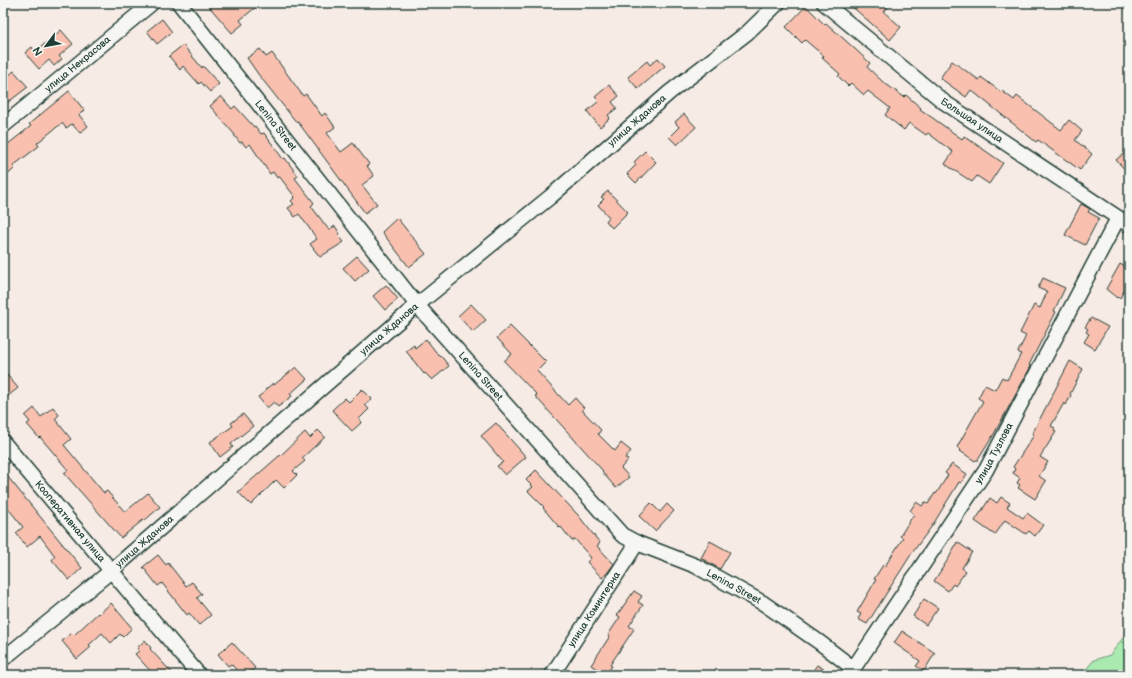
<svg xmlns="http://www.w3.org/2000/svg" width="1132" height="678" font-family="'Balsamiq Sans',sans-serif">
<rect width="100%" height="100%" fill="#f7ebe5"/>
<filter id="ink" filterUnits="userSpaceOnUse"><feTurbulence type="fractalNoise" baseFrequency=".025" numOctaves="2"/><feDisplacementMap in="SourceGraphic" scale="8" xChannelSelector="R" yChannelSelector="G"/><feConvolveMatrix kernelMatrix="1 2 1 2 8 2 1 2 1" color-interpolation-filters="sRGB"/></filter>
<g filter="url(#ink)">
<!-- green -->
<polygon fill="#aae9b0" stroke="#649372" points="1129,630 1129,675 1081,675 1094,660 1110,655"/>
<!-- building -->
<g fill="#f9c0b0" stroke="#1f3d34">
<polygon points="206,3 261,3 240,20 243,24 232,33"/>
<polygon points="848,3 891,3 884,12 901,27 890,40"/>
<polygon points="806,6 825,25 826,23 855,49 870,63 867,67 883,82 904,97 906,95 921,108 920,109 962,139 964,136 1003,163 989,184 977,176 972,182 945,164 953,152 928,133 926,135 909,123 904,130 885,115 890,108 868,91 864,95 851,83 848,86 838,76 840,74 822,58 824,56 805,40 802,43 786,27"/>
<polygon points="162,19 172,32 157,44 147,31"/>
<polygon points="61,30 73,44 59,56 62,59 54,66 49,60 39,69 25,53 32,47 35,52"/>
<polygon points="183,45 202,68 203,66 219,84 210,92 201,82 199,84 183,66 180,70 169,56"/>
<polygon points="260,49 266,57 272,53 303,96 306,94 322,116 325,113 335,127 327,133 341,152 353,143 369,164 367,166 374,176 362,185 377,204 365,213 298,122 297,123 258,74 247,58"/>
<polygon points="658,58 665,66 638,89 628,77 647,61 650,65"/>
<polygon points="952,61 979,80 981,77 1001,92 1002,91 1014,100 1017,96 1061,130 1069,120 1082,131 1075,140 1092,154 1080,170 1038,140 1036,142 971,90 966,97 940,78"/>
<polygon points="14,71 28,87 3,106 3,80"/>
<polygon points="609,85 619,96 612,102 617,108 608,115 610,118 600,127 587,111 599,101 595,97"/>
<polygon points="69,91 84,110 79,115 88,126 80,133 72,124 66,128 62,123 37,143 39,146 13,166 15,168 3,179 3,148 31,126 29,124"/>
<polygon points="221,96 232,109 235,106 254,127 255,126 261,134 264,133 283,159 285,158 298,176 295,178 314,203 311,206 329,230 335,226 340,234 338,235 344,242 320,257 310,244 317,239 299,214 295,217 288,208 294,204 291,201 295,197 279,176 277,178 273,172 270,174 250,144 246,147 242,142 240,143 234,135 235,135 210,106"/>
<polygon points="684,114 696,127 677,145 669,137 679,127 675,122"/>
<polygon points="1129,149 1129,174 1116,160"/>
<polygon points="645,151 656,162 636,183 627,174 636,165 634,162"/>
<polygon points="608,191 628,212 612,228 606,221 609,217 598,205 604,199 601,197"/>
<polygon points="1081,204 1090,209 1088,212 1099,218 1085,245 1065,235"/>
<polygon points="397,218 426,254 409,267 382,232"/>
<polygon points="357,256 369,269 355,281 343,268"/>
<polygon points="1120,264 1129,269 1129,283 1120,298 1118,297 1117,298 1106,289"/>
<polygon points="1043,278 1065,288 1054,311 1056,312 1029,365 1031,366 1022,383 994,434 978,460 976,460 975,461 960,451 961,450 957,447 983,401 978,398 985,385 995,390 1002,377 1007,380 1021,354 1018,352 1026,336 1020,333 1034,305 1040,308 1047,292 1038,288"/>
<polygon points="386,285 398,299 385,310 373,296"/>
<polygon points="471,304 486,320 473,332 458,316"/>
<polygon points="1091,318 1108,327 1095,349 1084,342 1089,334 1086,332 1088,329 1085,327"/>
<polygon points="510,326 546,362 537,371 568,405 575,398 584,408 582,410 601,430 598,434 615,451 621,443 631,451 625,458 628,460 621,468 629,477 616,488 602,472 603,471 535,396 537,395 504,361 512,354 497,338"/>
<polygon points="426,339 439,356 440,355 449,366 432,380 425,373 424,374 406,351 414,345 415,348"/>
<polygon points="1070,361 1083,369 1070,394 1071,395 1066,405 1064,403 1051,426 1055,428 1054,431 1056,432 1040,457 1048,462 1039,476 1046,481 1035,499 1018,488 1020,485 1017,483 1020,478 1013,473 1015,469 1013,467 1034,435 1032,434"/>
<polygon points="296,367 307,379 290,394 292,396 278,407 274,402 267,408 258,397 266,391 265,390 273,383 274,385"/>
<polygon points="3,370 18,388 3,400"/>
<polygon points="362,389 372,399 365,405 369,409 359,419 362,422 352,431 332,410 345,398 349,402"/>
<polygon points="53,407 59,415 55,419 71,439 64,445 104,493 107,491 125,512 148,493 160,507 144,521 143,520 121,538 64,473 68,470 40,437 39,438 27,424 30,422 25,416 34,408 41,417"/>
<polygon points="243,414 253,426 231,444 233,447 220,457 210,442 233,426 231,423"/>
<polygon points="496,423 526,457 505,475 497,466 503,462 481,436"/>
<polygon points="318,430 325,437 302,458 305,461 293,471 297,475 284,488 276,480 251,505 238,492 279,456 280,456 305,432 310,438"/>
<polygon points="952,464 967,474 961,483 959,482 932,526 912,553 867,624 858,619 861,614 857,612 876,580 874,579 883,565 885,566 903,538 900,536 914,514 910,511 916,502 922,506 925,502 928,504 935,493 936,494 948,475 945,473"/>
<polygon points="536,470 578,515 600,543 597,546 614,564 607,573 602,578 587,562 591,558 575,539 572,541 561,527 560,528 553,520 543,508 544,507 528,491 533,487 526,480"/>
<polygon points="3,471 82,568 69,580 52,560 55,556 40,536 27,547 16,533 23,527 3,502"/>
<polygon points="1001,497 1010,503 1007,507 1023,518 1027,513 1043,525 1035,536 1029,531 1026,534 1005,520 995,535 975,521 990,498 997,503"/>
<polygon points="651,503 660,512 667,504 674,511 655,531 639,516"/>
<polygon points="710,541 730,552 720,569 701,558"/>
<polygon points="957,542 972,552 962,568 966,571 955,586 953,584 948,591 934,581 949,558"/>
<polygon points="158,555 166,565 168,563 186,586 192,582 202,594 197,598 211,615 199,625 189,613 187,615 162,583 158,586 143,567"/>
<polygon points="634,591 642,596 638,602 643,605 629,626 634,629 610,665 612,666 606,675 591,665 610,636 608,635 620,617 617,615"/>
<polygon points="924,599 938,608 926,625 913,616"/>
<polygon points="111,603 132,628 123,637 120,634 111,643 102,633 89,645 91,647 77,659 62,641 72,633 74,635 98,613 99,614"/>
<polygon points="902,631 935,653 924,671 916,666 920,661 894,643"/>
<polygon points="145,640 151,648 150,649 174,675 154,675 135,654 139,651 137,648"/>
<polygon points="232,642 255,668 247,675 241,675 231,664 228,666 218,654"/>
<polygon points="817,665 833,675 810,675"/>
</g>
<g fill="none" stroke-linecap="round" stroke-linejoin="round">
<!-- minor casing -->
<g stroke="#1f3d34" stroke-width="17">
<g id="minor">
<path id="s1" d="M179,3L417,305L622,535L637,543L696,566L763,603L819,642L853,668"/>
<path id="s2" d="M824,3L944,102L1129,225"/>
<path id="s3" d="M3,126L152,3"/>
<path id="s4" d="M3,442L199,675"/>
<path id="s5" d="M3,659L111,571L417,305L550,197L670,92L747,33L778,3"/>
<path id="s6" d="M552,675L637,543"/>
<path id="s7" d="M849,675L986,470L1118,218"/>
</g>
</g>
<!-- minor -->
<use href="#minor" stroke="#f6f6f2" stroke-width="14"/>
</g>
</g>
<g text-anchor="middle" dominant-baseline="central" stroke-width="3.5" stroke-linejoin="round" paint-order="stroke">
<!-- street labels -->
<g font-size="10" fill="#1f3d34" stroke="#f6f6f2">
<text stroke="none"><textPath href="#s3" startOffset="97">улица Некрасова</textPath></text>
<text stroke="none"><textPath href="#s2" startOffset="189">Большая улица</textPath></text>
<text stroke="none"><textPath href="#s5" startOffset="832">улица Жданова</textPath></text>
<text stroke="none"><textPath href="#s1" startOffset="156">Lenina Street</textPath></text>
<text stroke="none"><textPath href="#s5" startOffset="508">улица Жданова</textPath></text>
<text stroke="none"><textPath href="#s1" startOffset="480">Lenina Street</textPath></text>
<text stroke="none"><textPath href="#s7" startOffset="265">улица Тузлова</textPath></text>
<text stroke="none"><textPath href="#s4" startOffset="104">Кооперативная улица</textPath></text>
<text stroke="none"><textPath href="#s5" startOffset="184">улица Жданова</textPath></text>
<text stroke="none"><textPath href="#s1" startOffset="816">Lenina Street</textPath></text>
<text stroke="none"><textPath href="#s6" startOffset="78">улица Коминтерна</textPath></text>
</g>
</g>
<!-- margin -->
<rect width="1132" height="678" fill="none" stroke="#f6f6f2" stroke-width="16"/>
<rect x="8" y="8" width="1116" height="662" fill="none" stroke="#1f3d34" stroke-width="1.5" filter="url(#ink)"/>
<!-- north arrow -->
<g transform="translate(46 46) rotate(238)" stroke="#f6f6f2" stroke-width="3" paint-order="stroke">
<path d="M0-3L7 15L0 10L-7 15Z" fill="#1f3d34"/>
<text y="-6" font-size="11" font-weight="bold" text-anchor="middle" fill="#1f3d34">N</text>
</g>
</svg>
